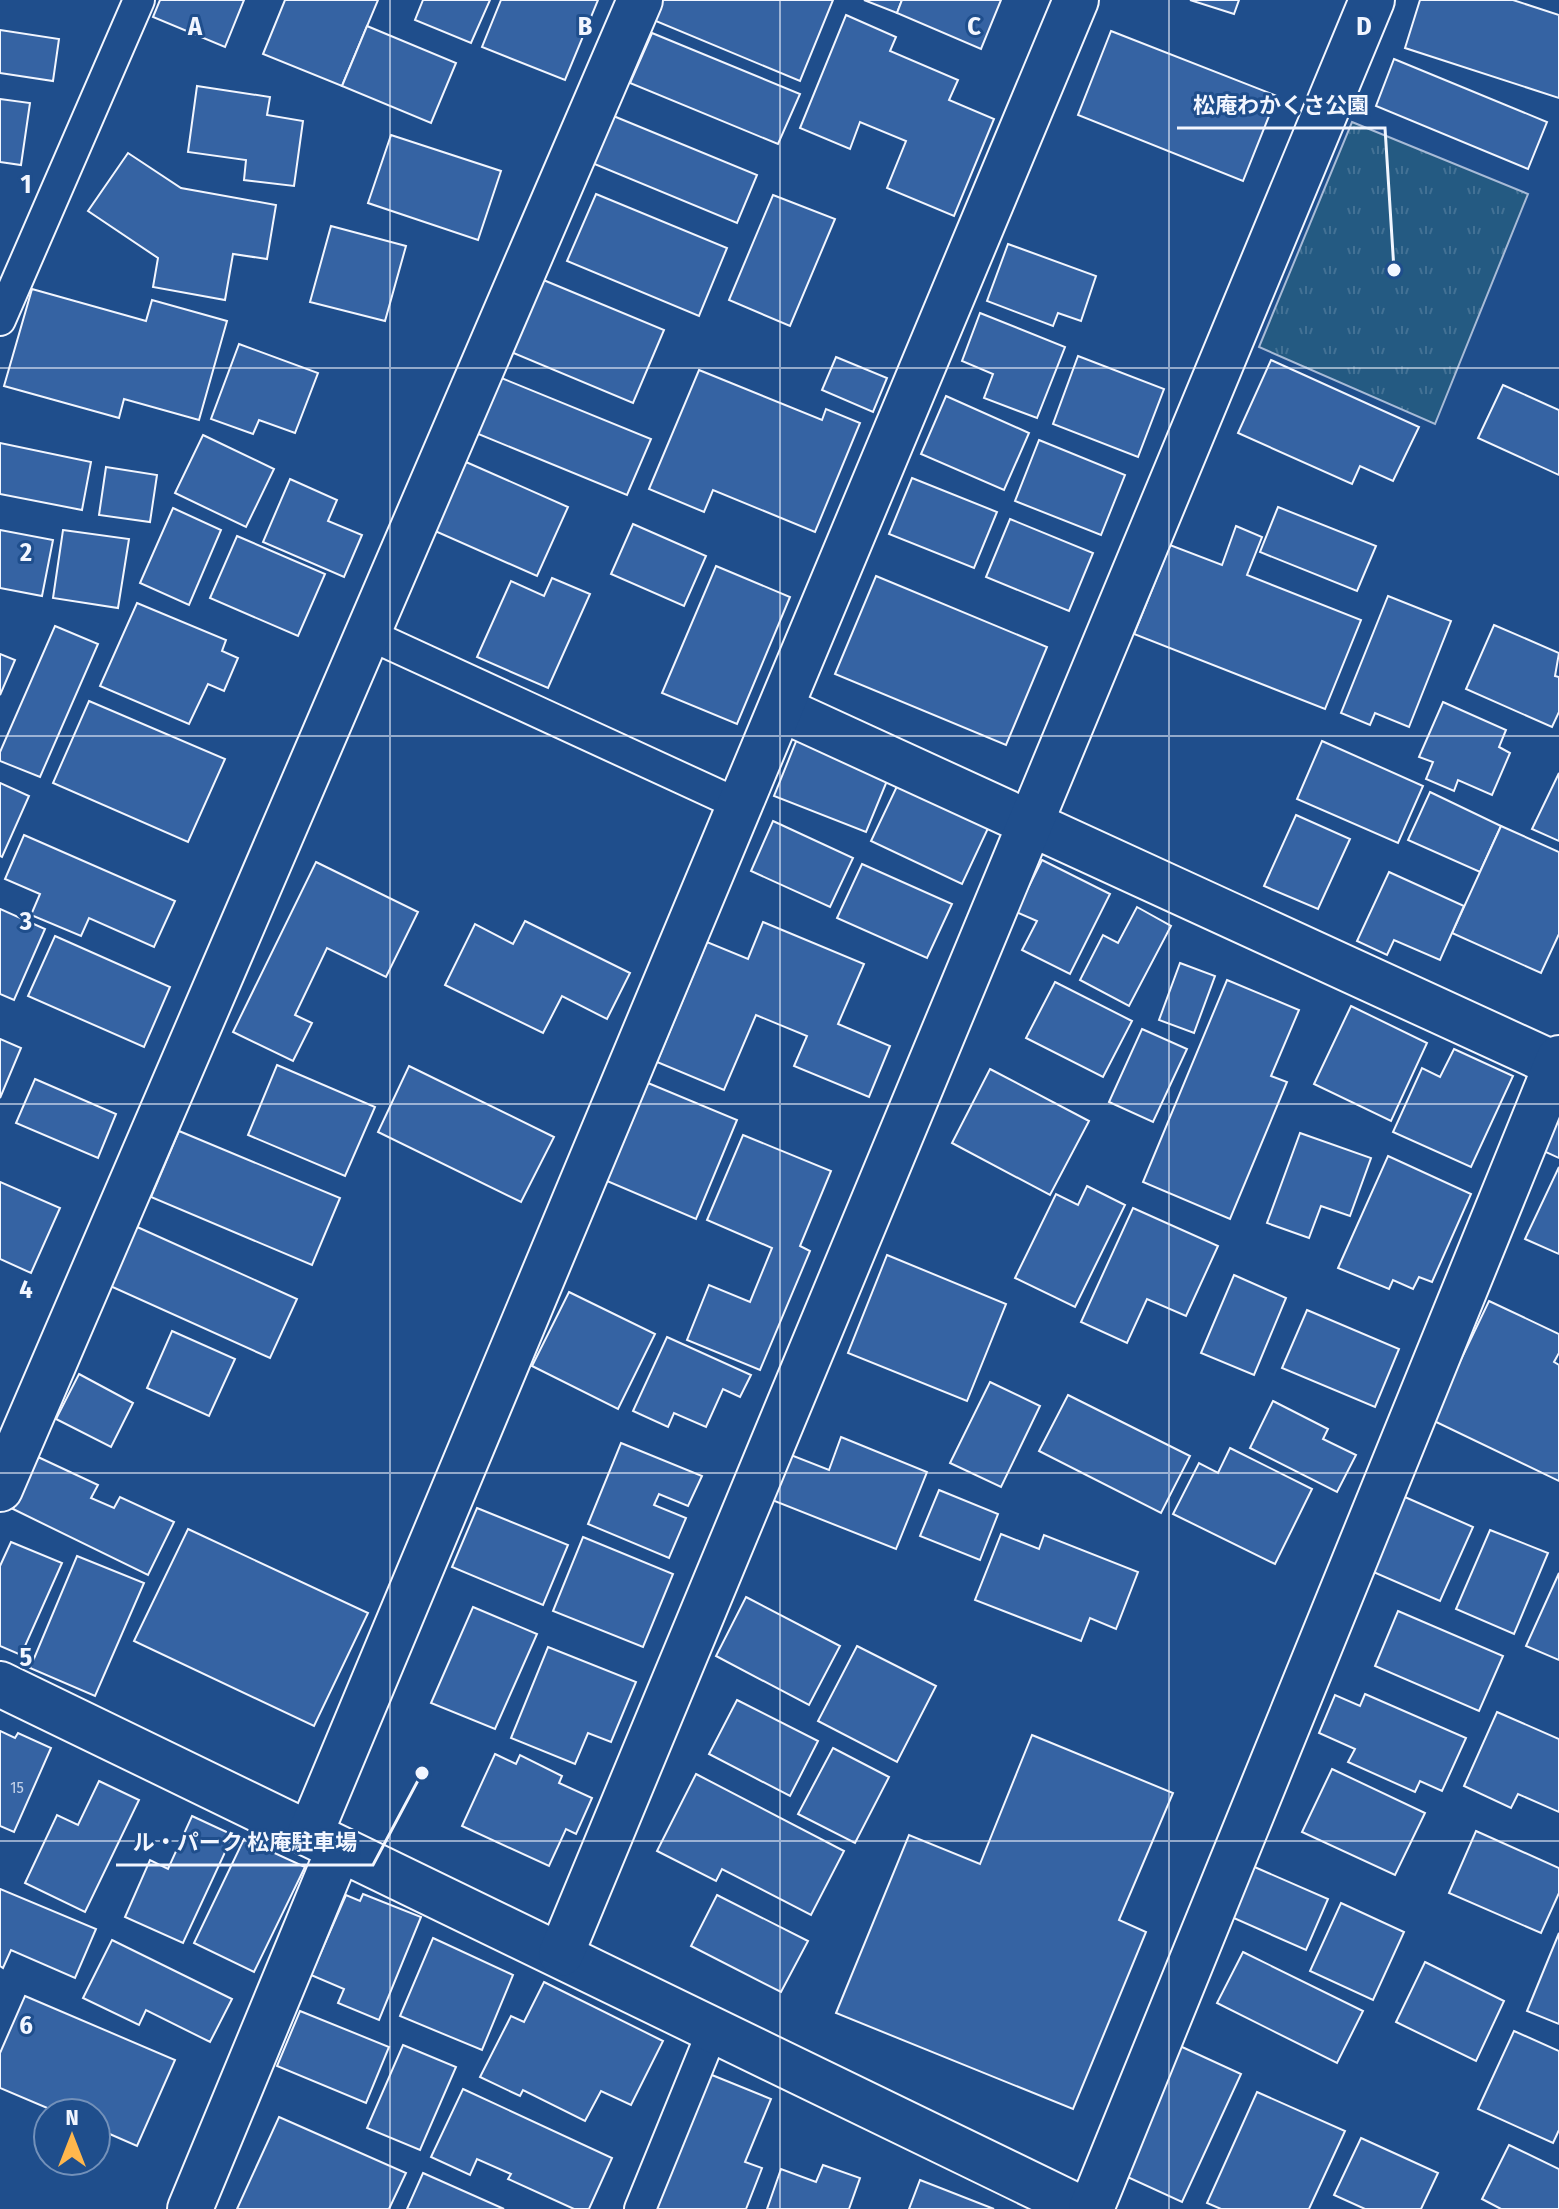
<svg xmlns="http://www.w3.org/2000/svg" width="1559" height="2209" font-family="'Fira Sans Condensed','Noto Sans JP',sans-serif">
<defs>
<pattern id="park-tufts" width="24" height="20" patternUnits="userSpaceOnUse" patternTransform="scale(2)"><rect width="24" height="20" fill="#245a82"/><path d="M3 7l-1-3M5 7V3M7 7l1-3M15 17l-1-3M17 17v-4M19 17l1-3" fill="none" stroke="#447295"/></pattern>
</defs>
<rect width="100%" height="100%" fill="#1f4e8c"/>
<!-- park -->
<polygon fill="url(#park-tufts)" stroke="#a8bbd7" stroke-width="2" points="1352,122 1528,194 1435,424 1259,347"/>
<!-- building -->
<g fill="#3563a3" stroke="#f2f6ff" stroke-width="2">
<polygon points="160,0 244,0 225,47 153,17"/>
<polygon points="285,0 378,0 342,86 263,54"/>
<polygon points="423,0 490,0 471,43 415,20"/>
<polygon points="501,0 598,0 565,80 482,47"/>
<polygon points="659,0 833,0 800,81 651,19"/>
<polygon points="864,0 902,0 897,13"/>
<polygon points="902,0 1001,0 981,49 897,13"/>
<polygon points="1190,0 1239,0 1234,14"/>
<polygon points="1420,0 1513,0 1559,15 1559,98 1405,48"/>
<polygon points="846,15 896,37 890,51 958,80 949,100 994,119 954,216 887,188 906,141 860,122 850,149 800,128"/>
<polygon points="367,26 456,63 431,123 342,86"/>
<polygon points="0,30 59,39 53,81 0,73"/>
<polygon points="1111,31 1277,96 1243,181 1078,115"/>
<polygon points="652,33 800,94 778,144 630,83"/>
<polygon points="1394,59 1547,122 1528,169 1376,106"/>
<polygon points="197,86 270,97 267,115 303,121 294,186 244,180 246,160 188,152"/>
<polygon points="0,99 30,103 21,165 0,162"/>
<polygon points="611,115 757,175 737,223 592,163"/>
<polygon points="391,135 501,171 478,240 368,203"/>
<polygon points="128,153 181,188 276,205 267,259 233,254 225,300 153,287 158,258 88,211"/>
<polygon points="596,194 727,248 699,316 567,261"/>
<polygon points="773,195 835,219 790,326 729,300"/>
<polygon points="331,226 406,246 385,321 310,302"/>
<polygon points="1008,244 1096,276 1081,321 1058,313 1053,326 987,301"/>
<polygon points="541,279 664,330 633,403 511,352"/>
<polygon points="32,289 146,321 152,300 227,321 199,420 124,399 119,418 4,386"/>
<polygon points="980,313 1065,347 1037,418 984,398 993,374 962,361"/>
<polygon points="239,344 318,373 295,433 259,420 253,434 211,419"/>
<polygon points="1078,356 1164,389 1138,457 1053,424"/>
<polygon points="836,357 887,378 873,412 822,390"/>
<polygon points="1271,360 1419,427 1393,481 1360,466 1352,484 1238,433"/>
<polygon points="699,370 822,420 826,409 860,423 815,532 713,490 704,512 649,489"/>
<polygon points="494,375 651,439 627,495 471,431"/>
<polygon points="1503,385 1559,410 1559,475 1478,438"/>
<polygon points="946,396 1029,433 1004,490 921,454"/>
<polygon points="203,435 274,469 246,527 175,493"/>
<polygon points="1039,440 1125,475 1101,535 1015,501"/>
<polygon points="0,443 91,462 82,510 0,494"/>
<polygon points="466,462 568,507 537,576 435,531"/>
<polygon points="106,467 157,475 150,522 99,515"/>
<polygon points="912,478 997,512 974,568 889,534"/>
<polygon points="290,479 337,500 328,521 362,535 344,577 263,542"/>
<polygon points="1278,507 1376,546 1357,591 1260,552"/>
<polygon points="173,508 221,530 189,605 140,583"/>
<polygon points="1010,519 1093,553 1069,611 986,577"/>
<polygon points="633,524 706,556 684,606 611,574"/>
<polygon points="1236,526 1262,537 1247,575 1361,620 1325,709 1134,634 1170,545 1222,565"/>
<polygon points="0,530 53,540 42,596 0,588"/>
<polygon points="63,530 129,539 118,608 53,598"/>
<polygon points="237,536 325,574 298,636 210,598"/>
<polygon points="716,566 790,597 737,724 662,693"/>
<polygon points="876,576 1047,647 1006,745 835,674"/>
<polygon points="552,578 590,594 548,688 477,657 511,581 544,596"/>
<polygon points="1388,596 1451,621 1409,727 1375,713 1370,725 1341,713"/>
<polygon points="137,603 226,640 222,651 238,658 224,691 208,684 189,724 100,686"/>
<polygon points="1494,625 1559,653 1555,676 1559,677 1559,712 1552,727 1466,689"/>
<polygon points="55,626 98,644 40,777 0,761 0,752"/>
<polygon points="0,654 15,660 0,695"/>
<polygon points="89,701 225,759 188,842 53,783"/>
<polygon points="1443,702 1506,730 1499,747 1510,753 1492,795 1458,780 1454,791 1426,779 1433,762 1419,757"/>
<polygon points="797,739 889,776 866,832 774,796"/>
<polygon points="1322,741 1423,786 1398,843 1297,799"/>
<polygon points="1559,773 1559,841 1532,829"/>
<polygon points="899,782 990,824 962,884 871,841"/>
<polygon points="0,783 29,796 2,857 0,856"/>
<polygon points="1430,792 1501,826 1480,872 1408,840"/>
<polygon points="1296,815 1350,839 1318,909 1264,886"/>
<polygon points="773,821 853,858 830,907 751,871"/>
<polygon points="1501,826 1559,852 1559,934 1541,973 1452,933"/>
<polygon points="24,835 175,901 154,947 89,918 81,936 31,915 40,894 5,879"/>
<polygon points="1042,860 1110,894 1070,974 1022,950 1037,921 1016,912"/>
<polygon points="316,862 418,912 386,977 327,948 295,1015 312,1023 293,1061 233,1032"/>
<polygon points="862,864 952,904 927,958 837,918"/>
<polygon points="1389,872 1464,906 1440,960 1394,940 1387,955 1357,941"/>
<polygon points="1137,907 1171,926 1129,1006 1080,980 1103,935 1118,943"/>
<polygon points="0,909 45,929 14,1000 0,994"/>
<polygon points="525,921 630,973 607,1019 562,996 543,1033 445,985 475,924 513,944"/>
<polygon points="763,922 864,964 838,1024 890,1046 869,1097 794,1066 807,1036 756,1015 724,1090 657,1062 707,942 748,959"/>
<polygon points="55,936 170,987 144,1047 28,996"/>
<polygon points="1180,963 1215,976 1194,1033 1159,1020"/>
<polygon points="1227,980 1299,1010 1271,1076 1287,1082 1230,1219 1143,1182"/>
<polygon points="1055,982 1132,1021 1103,1077 1026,1038"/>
<polygon points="1351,1006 1427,1043 1391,1121 1314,1084"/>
<polygon points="1142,1029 1187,1049 1153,1122 1109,1102"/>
<polygon points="0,1039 21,1048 0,1098"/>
<polygon points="1454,1049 1513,1076 1471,1167 1393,1132 1422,1068 1440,1077"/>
<polygon points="277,1065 375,1107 345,1176 248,1135"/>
<polygon points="409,1066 554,1137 521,1202 378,1132"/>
<polygon points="990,1069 1089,1121 1050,1195 952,1143"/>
<polygon points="35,1079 116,1114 98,1158 16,1123"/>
<polygon points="648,1083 737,1120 696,1219 607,1181"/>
<polygon points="1550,1119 1559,1123 1559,1158 1537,1148"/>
<polygon points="179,1131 340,1198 312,1265 151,1197"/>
<polygon points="1300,1133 1371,1158 1350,1216 1321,1206 1309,1238 1267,1223"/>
<polygon points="743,1135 831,1171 800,1246 810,1251 760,1370 687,1340 709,1285 750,1302 772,1248 707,1220"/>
<polygon points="1388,1156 1471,1194 1432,1282 1419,1277 1413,1289 1393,1280 1389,1289 1338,1268"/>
<polygon points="1559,1167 1559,1254 1525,1239"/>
<polygon points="0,1182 60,1208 31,1273 0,1259"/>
<polygon points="1087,1186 1125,1205 1075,1307 1015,1278 1056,1194 1078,1205"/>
<polygon points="1133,1208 1218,1246 1186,1316 1147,1299 1127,1343 1081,1322"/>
<polygon points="135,1226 297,1299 270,1358 108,1285"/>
<polygon points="887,1255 1006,1304 967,1401 848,1353"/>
<polygon points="1234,1275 1286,1298 1254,1375 1201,1353"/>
<polygon points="569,1292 655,1334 618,1409 532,1366"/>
<polygon points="1489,1301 1559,1334 1559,1353 1554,1362 1559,1365 1559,1481 1432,1420"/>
<polygon points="1307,1310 1399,1349 1375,1407 1282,1368"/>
<polygon points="172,1331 235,1359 209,1416 147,1388"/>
<polygon points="667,1337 751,1375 740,1397 723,1389 706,1427 674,1413 668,1427 633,1411"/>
<polygon points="79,1374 133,1403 111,1447 56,1419"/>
<polygon points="990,1382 1040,1406 1001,1487 950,1463"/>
<polygon points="1068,1395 1190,1456 1161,1513 1039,1451"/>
<polygon points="1273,1401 1328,1429 1323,1439 1356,1455 1337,1492 1250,1448"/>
<polygon points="841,1437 927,1472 896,1549 772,1500 791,1455 829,1470"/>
<polygon points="621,1443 702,1476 688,1506 659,1494 654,1505 686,1518 669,1558 588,1524"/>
<polygon points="1230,1448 1312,1489 1275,1564 1173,1514 1199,1463 1218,1473"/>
<polygon points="38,1457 98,1485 91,1498 114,1508 120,1497 174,1522 148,1575 13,1509"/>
<polygon points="939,1490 998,1514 980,1560 920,1536"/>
<polygon points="1389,1490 1473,1527 1440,1601 1355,1564"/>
<polygon points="477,1508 568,1545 543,1605 452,1567"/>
<polygon points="188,1529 368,1613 314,1726 134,1641"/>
<polygon points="1490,1530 1548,1553 1514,1634 1456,1609"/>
<polygon points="1001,1534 1039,1549 1044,1535 1138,1572 1116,1629 1090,1618 1081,1641 975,1600"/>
<polygon points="583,1537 673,1574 643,1647 553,1611"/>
<polygon points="11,1542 62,1563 21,1655 0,1646 0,1566"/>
<polygon points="77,1556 144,1583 95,1696 30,1668"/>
<polygon points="1559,1573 1559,1660 1526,1646"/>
<polygon points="746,1597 840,1646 809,1705 716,1656"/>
<polygon points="473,1607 537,1634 495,1729 431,1703"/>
<polygon points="1398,1611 1503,1656 1479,1711 1375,1666"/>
<polygon points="857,1646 936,1686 897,1762 818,1721"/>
<polygon points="548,1647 636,1682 611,1742 588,1733 575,1764 511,1738"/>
<polygon points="1365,1694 1466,1738 1442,1791 1420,1781 1415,1792 1348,1762 1355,1749 1319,1733 1335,1695 1360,1706"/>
<polygon points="737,1700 818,1741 790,1796 709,1754"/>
<polygon points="1497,1712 1559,1739 1559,1812 1518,1794 1511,1808 1464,1786"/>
<polygon points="0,1731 15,1738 18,1733 51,1748 14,1832 0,1826"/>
<polygon points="1032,1735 1173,1793 1119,1920 1146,1932 1073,2109 836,2013 909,1835 980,1864"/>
<polygon points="833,1748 889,1777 855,1843 798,1814"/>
<polygon points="495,1754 516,1764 520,1755 562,1776 559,1783 592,1798 576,1834 566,1829 549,1866 462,1826"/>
<polygon points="1332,1769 1425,1813 1395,1875 1302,1832"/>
<polygon points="696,1774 844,1851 811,1915 722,1869 716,1881 657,1851"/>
<polygon points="99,1781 139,1800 85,1912 25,1883 57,1815 78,1825"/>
<polygon points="192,1816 233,1835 183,1943 125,1917 150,1860 168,1869"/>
<polygon points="1476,1831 1559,1868 1559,1893 1541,1933 1449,1893"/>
<polygon points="244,1839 305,1867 254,1972 194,1943"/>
<polygon points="1250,1865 1328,1899 1306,1950 1227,1915"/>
<polygon points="0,1889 96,1929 75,1978 11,1950 3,1968 0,1966"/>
<polygon points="363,1894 421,1917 379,2020 338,2003 344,1989 311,1975 346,1895 360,1901"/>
<polygon points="717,1895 808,1941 781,1992 691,1946"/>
<polygon points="1341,1903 1404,1932 1373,2000 1310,1971"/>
<polygon points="1559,1933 1559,2024 1527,2011"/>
<polygon points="433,1938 513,1975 482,2050 400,2016"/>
<polygon points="112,1940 232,1999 210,2042 146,2010 139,2025 83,1998"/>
<polygon points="1243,1952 1363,2011 1337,2063 1217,2003"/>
<polygon points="1425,1962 1504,2001 1476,2061 1396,2022"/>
<polygon points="544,1982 663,2041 631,2105 601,2091 585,2121 523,2090 520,2096 480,2077 511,2016 524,2022"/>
<polygon points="25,1996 175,2060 137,2146 96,2128 96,2113 59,2113 0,2088 0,2053"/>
<polygon points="300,2011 389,2047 366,2103 277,2066"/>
<polygon points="1514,2031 1559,2051 1559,2130 1553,2143 1478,2109"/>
<polygon points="1169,2041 1241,2074 1182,2202 1110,2169"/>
<polygon points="403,2045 456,2067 420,2150 367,2128"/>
<polygon points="707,2073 771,2099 745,2162 762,2168 746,2209 653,2209"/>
<polygon points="463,2089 612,2158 589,2209 574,2209 508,2179 511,2174 477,2159 470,2175 431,2157"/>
<polygon points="1257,2092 1345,2131 1309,2209 1221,2209 1207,2203"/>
<polygon points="279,2117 406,2173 389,2209 237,2209"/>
<polygon points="1361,2138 1438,2173 1421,2209 1365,2209 1334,2195"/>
<polygon points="1509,2145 1559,2169 1559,2209 1501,2209 1482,2199"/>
<polygon points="823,2165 860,2178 849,2209 767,2209 781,2169 816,2182"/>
<polygon points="423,2173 504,2209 407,2209"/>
<polygon points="920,2180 994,2209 909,2209"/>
</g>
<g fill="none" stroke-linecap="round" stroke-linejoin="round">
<!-- lane casing -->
<g stroke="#f2f6ff" stroke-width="34">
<g id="lane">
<polyline points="0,320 139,0"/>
<polyline points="368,634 740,805"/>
<polyline points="640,2209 713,2030"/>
</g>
</g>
<!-- street casing -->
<g stroke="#f2f6ff" stroke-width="48">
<g id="street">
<polyline points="781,709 1559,1066"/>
<polyline points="0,1489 640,0"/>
<polyline points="0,1684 1082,2209"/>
<polyline points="310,1834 1076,0"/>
<polyline points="561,1954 1372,0"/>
<polyline points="190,2209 339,1849"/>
<polyline points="1091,2209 1559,1058"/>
</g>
</g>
<!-- lane -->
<use href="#lane" stroke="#1f4e8c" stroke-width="30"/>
<!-- street -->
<use href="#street" stroke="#1f4e8c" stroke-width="44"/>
</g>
<!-- grid -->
<path fill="none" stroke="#f2f6ff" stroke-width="2" stroke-opacity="0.55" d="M390,0V2209M780,0V2209M1169,0V2209M0,368H1559M0,736H1559M0,1104H1559M0,1473H1559M0,1841H1559"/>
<g text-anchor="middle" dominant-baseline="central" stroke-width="6" stroke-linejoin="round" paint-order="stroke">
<!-- number labels -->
<g font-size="16" fill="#c3d1e8">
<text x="17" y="1787">15</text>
</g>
</g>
<g font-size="26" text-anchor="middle" font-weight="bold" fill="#f2f6ff" stroke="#1f4e8c" stroke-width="6" stroke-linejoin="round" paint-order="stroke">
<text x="195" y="35">A</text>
<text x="585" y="35">B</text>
<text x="974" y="35">C</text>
<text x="1364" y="35">D</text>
<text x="26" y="193">1</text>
<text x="26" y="561">2</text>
<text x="26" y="930">3</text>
<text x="26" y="1298">4</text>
<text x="26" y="1666">5</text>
<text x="26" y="2034">6</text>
</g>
<!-- callouts -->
<path fill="none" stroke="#f2f6ff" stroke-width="3" d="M1394 270L1385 128H1177M422 1773L373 1865H116"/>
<g fill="#f2f6ff" stroke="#1f4e8c" stroke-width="3">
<circle cx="1394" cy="270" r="8"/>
<circle cx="422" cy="1773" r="8"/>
</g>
<g font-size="22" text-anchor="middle" font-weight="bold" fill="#f2f6ff" stroke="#1f4e8c" stroke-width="6" stroke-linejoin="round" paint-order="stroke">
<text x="1281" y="113">松庵わかくさ公園</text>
<text x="245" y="1850">ル・パーク 松庵駐車場</text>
</g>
<!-- north arrow -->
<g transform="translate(72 2137)"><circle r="38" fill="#1f4e8c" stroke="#7391ba" stroke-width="2"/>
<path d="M0-6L14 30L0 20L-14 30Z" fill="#ffb74d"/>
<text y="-12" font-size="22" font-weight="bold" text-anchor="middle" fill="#f2f6ff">N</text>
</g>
</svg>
